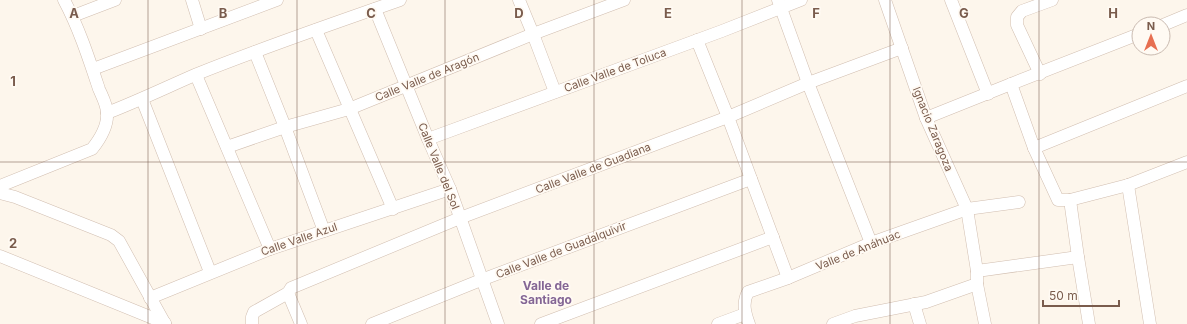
<svg xmlns="http://www.w3.org/2000/svg" width="1187" height="324" font-family="Inter,sans-serif">
<rect width="100%" height="100%" fill="#fdf6ec"/>
<g fill="none" stroke-linecap="round" stroke-linejoin="round">
<!-- minor casing -->
<g stroke="#d1beb0" stroke-width="13">
<g id="minor">
<polyline points="192,0 201,29"/>
<polyline points="519,0 533,34 555,92"/>
<polyline points="778,0 808,83 871,243"/>
<polyline points="885,0 926,118 967,209 977,271 977,284 985,324"/>
<polyline points="951,0 988,94"/>
<polyline points="375,9 428,139 450,189 498,324"/>
<polyline points="73,16 115,0"/>
<polyline points="1163,25 1187,15"/>
<polyline points="316,30 393,209"/>
<polyline points="697,40 728,117 788,278"/>
<polyline points="255,52 285,127 324,231"/>
<polyline points="93,69 277,0"/>
<polyline points="1040,74 1017,25 1017,17 1022,11 1052,0"/>
<polyline points="196,75 270,249"/>
<polyline points="1011,84 1034,148 1058,200 1070,200 1128,185 1187,162"/>
<polyline points="142,99 210,272"/>
<path d="M107,113C138,101 167,87 197,74C264,47 332,24 400,0"/>
<polyline points="926,118 1011,84 1139,34"/>
<polyline points="428,139 722,31 801,0"/>
<polyline points="227,147 285,127 349,109 533,34 624,0"/>
<polyline points="1034,148 1187,86"/>
<polyline points="1128,185 1150,324"/>
<path d="M0,186L92,149C100,139 108,126 107,113C107,105 102,96 99,89C89,59 79,28 64,0"/>
<polyline points="0,193 15,197 111,235 119,241 165,324"/>
<polyline points="1070,200 1078,257 1089,324"/>
<polyline points="0,256 165,323"/>
<polyline points="977,271 1078,257"/>
<polyline points="288,293 291,288 460,218 728,117 808,83 902,48"/>
<polyline points="288,293 301,324"/>
<polyline points="150,298 270,249 450,189"/>
<polyline points="914,304 920,324"/>
<polyline points="252,324 252,317 254,312 288,293"/>
<polyline points="372,324 481,280 751,179"/>
<polyline points="541,324 773,237"/>
<polyline points="718,324 745,314"/>
<path d="M749,324C745,313 742,303 748,292L788,278L871,243L967,209L1019,202"/>
<polyline points="833,324 855,316 926,302 977,284"/>
</g>
</g>
<!-- minor -->
<use href="#minor" stroke="#fff" stroke-width="12"/>
</g>
<!-- grid -->
<path fill="none" stroke="#7a5c4d" stroke-width="1" stroke-opacity="0.55" d="M148,0V324M297,0V324M445,0V324M594,0V324M742,0V324M890,0V324M1039,0V324M0,162H1187"/>
<g text-anchor="middle" dominant-baseline="central" stroke-width="3.5" stroke-linejoin="round" paint-order="stroke">
<!-- street labels -->
<g font-size="11" fill="#7a5c4d" stroke="#fffaf3">
<text transform="translate(615 70) rotate(-20)">Calle Valle de Toluca</text>
<text transform="translate(427 77) rotate(-22)">Calle Valle de Aragón</text>
<text transform="translate(933 129) rotate(68)">Ignacio Zaragoza</text>
<text transform="translate(439 166) rotate(68)">Calle Valle del Sol</text>
<text transform="translate(593 168) rotate(-21)">Calle Valle de Guadiana</text>
<text transform="translate(299 239) rotate(-19)">Calle Valle Azul</text>
<text transform="translate(561 250) rotate(-21)">Calle Valle de Guadalquivir</text>
<text transform="translate(858 250) rotate(-22)">Valle de Anáhuac</text>
</g>
<!-- neighbourhood labels -->
<g font-size="12" font-weight="bold" fill="#846695" stroke="#fffaf3">
<text x="546" y="285">Valle de<tspan x="546" dy="14">Santiago</tspan></text>
</g>
</g>
<g font-size="13" text-anchor="middle" font-weight="bold" fill="#7a5c4d" stroke="#fffaf3" stroke-width="3.5" stroke-linejoin="round" paint-order="stroke">
<text x="74" y="18">A</text>
<text x="223" y="18">B</text>
<text x="371" y="18">C</text>
<text x="519" y="18">D</text>
<text x="668" y="18">E</text>
<text x="816" y="18">F</text>
<text x="964" y="18">G</text>
<text x="1113" y="18">H</text>
<text x="13" y="86">1</text>
<text x="13" y="248">2</text>
</g>
<!-- north arrow -->
<g transform="translate(1151 36)"><circle r="19" fill="#fffaf3" stroke="#cabbb1"/>
<path d="M0-3L7 15L0 10L-7 15Z" fill="#e76f51"/>
<text y="-6" font-size="11" font-weight="bold" text-anchor="middle" fill="#7a5c4d">N</text>
</g>
<!-- scale -->
<path d="M1043 300v6h76v-6" fill="none" stroke="#7a5c4d" stroke-width="2"/>
<text x="1049" y="300" font-size="12" fill="#7a5c4d" stroke="#fffaf3" stroke-width="3" paint-order="stroke">50 m</text>
</svg>
